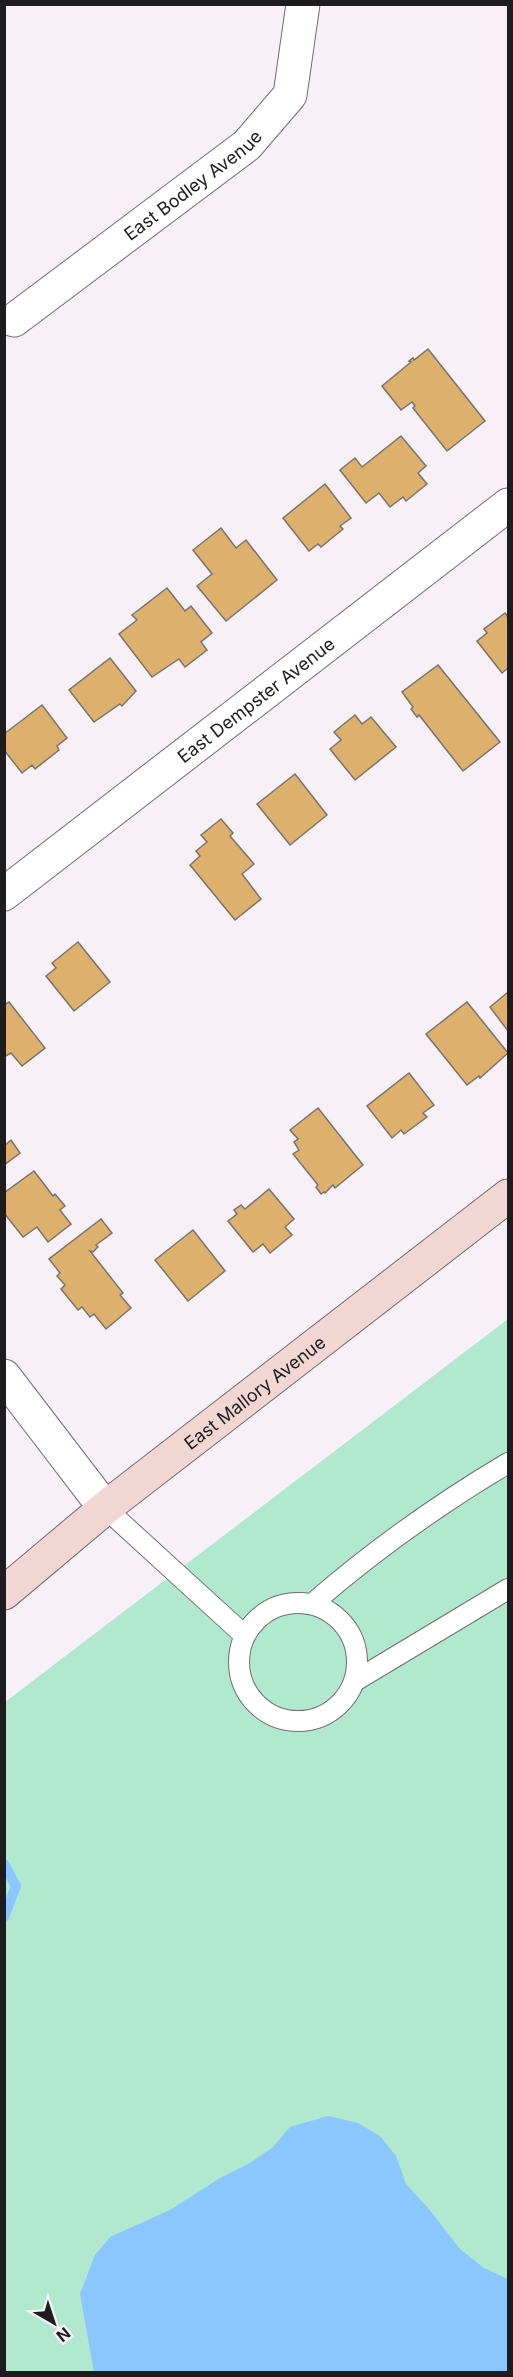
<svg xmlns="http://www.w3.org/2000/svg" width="513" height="2377" font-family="Inter,sans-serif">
<rect width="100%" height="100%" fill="#f7f0f7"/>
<!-- green -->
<polygon fill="#b0e9cf" points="508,1319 508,2372 5,2372 5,1702"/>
<!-- water -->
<polygon fill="#8bc7fe" points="328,2116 358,2123 380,2136 396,2156 406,2184 428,2208 460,2249 484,2268 508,2279 508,2372 94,2372 80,2294 95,2255 110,2237 170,2210 220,2178 248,2164 272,2148 290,2127"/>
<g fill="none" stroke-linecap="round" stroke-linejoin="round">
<!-- stream -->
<polyline stroke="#8bc7fe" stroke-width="10" points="4,1864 16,1886 4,1917"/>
</g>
<!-- building -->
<g fill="#deb06d" stroke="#79746d" stroke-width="1.5">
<polygon points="428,349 485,421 447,451 413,408 415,406 412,402 401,410 382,386 411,362 409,361 413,358 414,360"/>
<polygon points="401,436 426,466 418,473 427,484 406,501 403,497 390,507 379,493 366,503 340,470 355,458 362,467"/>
<polygon points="325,484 351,518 340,526 343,529 321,547 318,544 309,551 283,518"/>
<polygon points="221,528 236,548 246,540 277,580 226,621 197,586 212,574 193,550"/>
<polygon points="167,588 185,611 191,606 212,633 201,642 207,650 185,667 179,659 152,677 119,634 137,620 132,615"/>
<polygon points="505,613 508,617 508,668 502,673 477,641 487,633 484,629"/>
<polygon points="110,658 136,691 122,706 120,704 94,722 69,690"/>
<polygon points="438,665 500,742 463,771 419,715 417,717 411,709 413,707 402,692"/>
<polygon points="42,705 67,738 57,746 59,750 35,769 32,765 22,773 4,750 4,734"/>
<polygon points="355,715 362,724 371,717 396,747 355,780 330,749 341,740 334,732"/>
<polygon points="295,774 327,815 290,845 257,804"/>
<polygon points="221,819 233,833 230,836 254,864 242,874 261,899 235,920 190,865 200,856 196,851 207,842 201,835"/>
<polygon points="78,942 110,982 74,1011 46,976 56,968 52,963"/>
<polygon points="508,992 508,1031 490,1007"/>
<polygon points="9,1002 45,1048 22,1066 11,1053 4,1057 4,1005"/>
<polygon points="467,1002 508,1053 480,1078 479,1076 467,1085 426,1034"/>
<polygon points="409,1073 434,1105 423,1113 427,1117 404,1134 401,1130 392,1138 367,1106"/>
<polygon points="318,1108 363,1165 335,1188 333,1185 325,1193 324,1192 321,1194 316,1187 318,1185 293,1154 299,1150 294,1142 298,1139 290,1130"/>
<polygon points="11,1140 20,1153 4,1165 4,1146"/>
<polygon points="34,1171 53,1196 55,1194 65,1206 60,1210 71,1224 48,1242 37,1227 23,1237 4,1213 4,1193"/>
<polygon points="269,1189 294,1219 285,1227 292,1235 270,1253 263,1244 253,1252 228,1221 237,1214 234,1210 241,1205 245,1209"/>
<polygon points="101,1219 112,1233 96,1245 98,1247 93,1252 90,1251 123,1293 120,1295 131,1308 106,1329 94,1314 90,1317 82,1307 78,1310 61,1289 65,1285 57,1276 60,1273 49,1259"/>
<polygon points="193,1230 225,1271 188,1301 155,1260"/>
</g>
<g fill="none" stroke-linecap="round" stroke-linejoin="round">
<!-- lane casing -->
<g stroke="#736d73" stroke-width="22">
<g id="lane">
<polyline points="105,1508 243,1634"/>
<circle cx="298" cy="1662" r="59"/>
<path d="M312,1604C373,1551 439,1504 508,1463"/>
<polyline points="355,1681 508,1589"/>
</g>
</g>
<!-- street casing -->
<g stroke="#736d73" stroke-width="35">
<g id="street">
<path id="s1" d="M14,320L247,145L290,95L303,4"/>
<path id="s2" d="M4,894L508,505"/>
<polyline points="4,1376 105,1508"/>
</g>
</g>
<!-- secondary casing -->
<g stroke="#736d73" stroke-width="35">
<g id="secondary">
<path id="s3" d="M4,1593L105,1508L508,1196"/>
</g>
</g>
<!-- lane -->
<use href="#lane" stroke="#fff" stroke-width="20"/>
<!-- street -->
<use href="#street" stroke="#fff" stroke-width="33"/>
<!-- secondary -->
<use href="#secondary" stroke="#f2d6d3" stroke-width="33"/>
</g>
<g text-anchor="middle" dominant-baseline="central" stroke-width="4.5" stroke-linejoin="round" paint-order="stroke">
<!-- street labels -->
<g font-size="18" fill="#1f1c1f" stroke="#f7f0f7">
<text stroke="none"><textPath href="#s1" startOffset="224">East Bodley Avenue</textPath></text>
<text stroke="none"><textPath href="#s2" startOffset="318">East Dempster Avenue</textPath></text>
<text stroke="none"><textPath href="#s3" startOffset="321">East Mallory Avenue</textPath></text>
</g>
</g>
<!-- border -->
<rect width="513" height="2377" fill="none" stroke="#1f1c1f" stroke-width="12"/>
<!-- north arrow -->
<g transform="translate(54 2323) rotate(141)" stroke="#f7f0f7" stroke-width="4.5" paint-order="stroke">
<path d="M0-4.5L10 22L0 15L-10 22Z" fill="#1f1c1f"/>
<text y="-9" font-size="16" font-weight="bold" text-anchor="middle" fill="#1f1c1f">N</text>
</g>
</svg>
